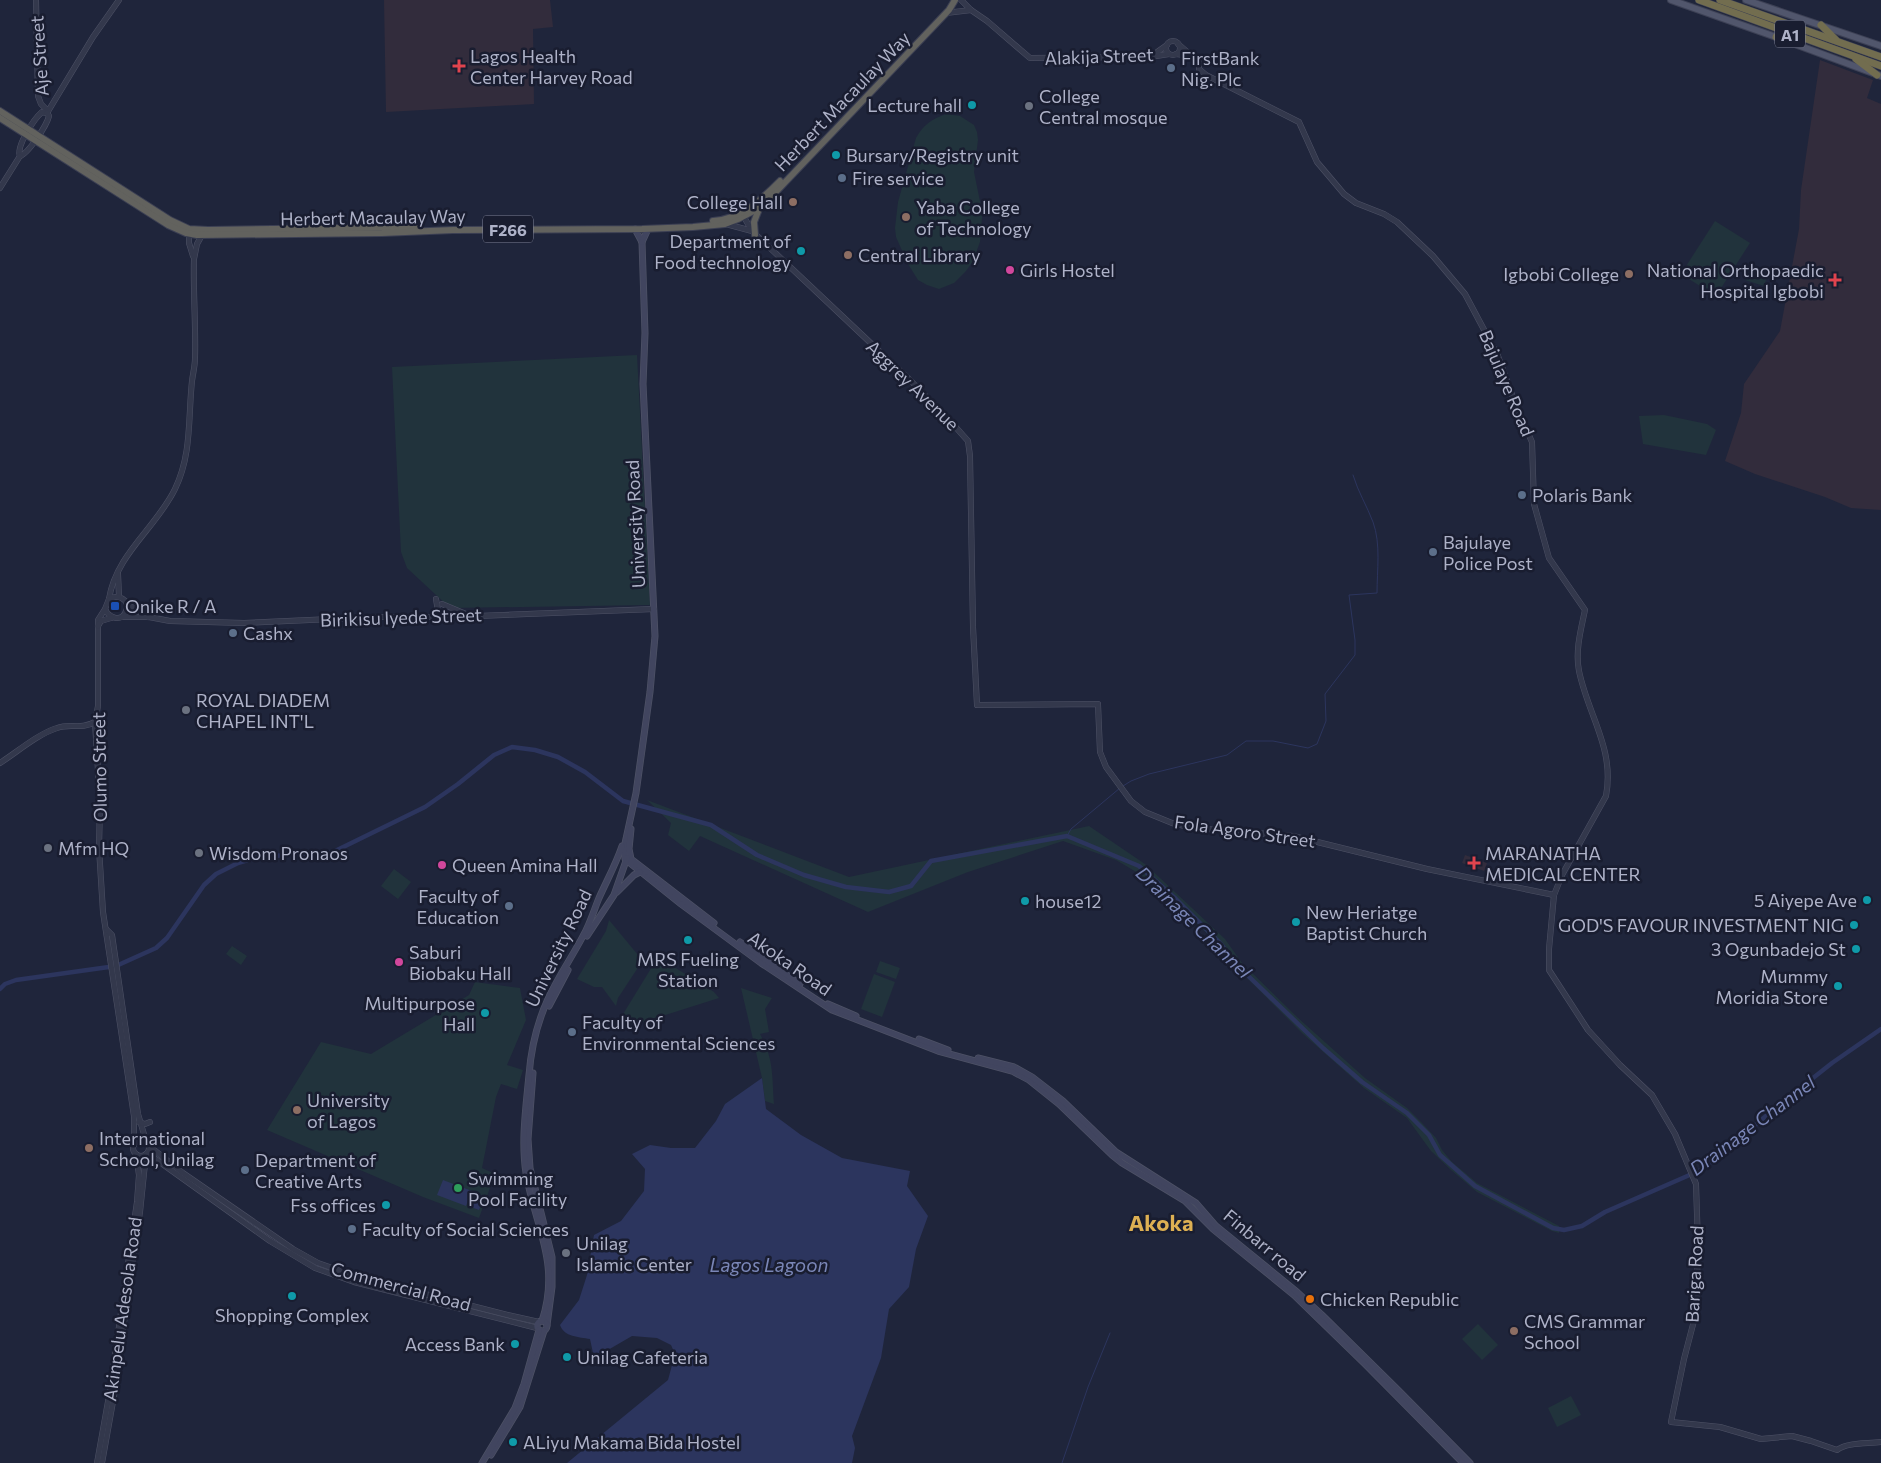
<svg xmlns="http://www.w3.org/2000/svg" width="1881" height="1463" font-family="Commissioner,sans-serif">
<rect width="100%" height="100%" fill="#1f253b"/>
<!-- medical -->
<g fill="#322c3c">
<polygon points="384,0 550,0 553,27 533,29 534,104 386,112"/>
<polygon points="1820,60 1873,80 1867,98 1881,104 1881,510 1851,508 1825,497 1755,474 1725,461 1741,413 1744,384 1780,331 1799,229 1801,190"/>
<polygon points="1465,855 1487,863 1484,871 1462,863"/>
</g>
<!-- green -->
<g fill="#21333c">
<path d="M946,114L960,116L974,125L977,132L978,140L974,172L982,211V218L980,242L973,261L966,271L954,283L939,289L927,285L918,280L908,264L896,237L895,228L898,202L916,138C923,125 932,119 946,114Z"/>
<polygon points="1715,221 1750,243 1716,296 1681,274"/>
<polygon points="1749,267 1768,274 1764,286 1745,280"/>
<polygon points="637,355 650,605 450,608 407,568 401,552 392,367"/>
<polygon points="1664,415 1707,424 1716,430 1706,455 1643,444 1639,416"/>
<polygon points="647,800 849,877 1089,826 1145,864 1160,878 1225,939 1242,963 1297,1017 1365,1078 1407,1108 1422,1123 1436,1138 1442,1150 1452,1162 1477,1183 1559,1226 1559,1233 1552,1231 1477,1192 1451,1170 1431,1151 1407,1118 1364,1088 1303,1034 1228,959 1214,940 1148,879 1116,860 1063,841 968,872 868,912 700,836 689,851 668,835 671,823"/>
<polygon points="394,869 411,882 398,899 381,886"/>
<polygon points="609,920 638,955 639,966 618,998 616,1006 602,987 594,987 577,979 606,931"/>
<polygon points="232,946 247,956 241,965 226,954"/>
<polygon points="658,957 714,992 719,998 615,1031 617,1024"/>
<polygon points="880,961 900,968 896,979 876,972"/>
<polygon points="874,974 895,982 882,1017 861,1009"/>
<polygon points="475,982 520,988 526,1020 507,1065 523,1070 517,1089 501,1084 496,1097 482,1168 495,1174 479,1218 423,1197 267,1130 321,1042 371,1054 469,995"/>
<path d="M741,988L772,998L765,1009L769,1032L760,1034C774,1059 772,1076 774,1104L765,1101L762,1078Z"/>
<polygon points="1478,1324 1498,1345 1482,1360 1462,1339"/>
<polygon points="1571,1396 1581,1415 1557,1427 1548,1408"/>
</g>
<!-- water -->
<g fill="#2c355e">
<path d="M762,1078L766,1109L801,1135L842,1158L910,1171L907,1186L928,1216L916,1249L909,1287L889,1309L881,1358L852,1436L855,1448L852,1463H567L668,1380L675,1354L671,1345L657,1338L632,1336L601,1354L593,1353L590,1339C579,1337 564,1337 560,1325L579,1300L587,1275L594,1235L621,1221L644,1191L645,1169L632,1154L650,1145L671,1148H695L716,1121L725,1104Z"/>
<polygon points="443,1180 472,1191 466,1206 437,1195"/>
<polygon points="476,1193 484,1196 479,1210 471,1207"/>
</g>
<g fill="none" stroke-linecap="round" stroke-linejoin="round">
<!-- stream -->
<g stroke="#2c355e" stroke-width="1">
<path d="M1123,786L1131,781L1149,774L1227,755L1246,741H1273L1308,748L1317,744L1326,721L1325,694L1355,655V640L1349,595L1377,593C1377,570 1381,544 1373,522C1367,506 1358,492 1353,475"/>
<polyline points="1067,836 1071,829 1120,788"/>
<polyline points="1062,1463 1088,1387 1110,1333"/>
</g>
<!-- canal -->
<polyline stroke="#2c355e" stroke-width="4.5" points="0,989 5,984 16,980 116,966 156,948 167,938 204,885 216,874 238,863 258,857 333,852 425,807 458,784 494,755 512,747 535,750 558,757 585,772 623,801 711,825 757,855 804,875 846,887 889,892 911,886 931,861 1067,836 1139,866 1176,899 1221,944 1236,964 1323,1048 1362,1082 1407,1113 1429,1135 1440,1155 1475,1186 1553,1228 1564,1230 1582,1226 1605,1212 1701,1170 1789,1097 1832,1063 1881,1029"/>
<!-- tertiary casing -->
<g stroke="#4e5266" stroke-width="6">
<g id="tertiary">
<polyline points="36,0 38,96 41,104 48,111"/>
<polyline points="961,0 971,10 987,21 1030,58 1150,57 1169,54"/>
<polyline points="946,13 971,10"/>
<circle cx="1173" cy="48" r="7"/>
<path d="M1178,44L1199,62V69L1206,75L1299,122L1317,162L1344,194L1356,203L1384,214L1397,222L1433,256L1465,294L1498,356L1518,411L1532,442L1534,504L1549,558L1585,610C1581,629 1575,651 1579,671C1588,715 1615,749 1606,796L1562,875L1554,895L1549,949V970L1588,1030L1620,1065L1652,1095L1675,1134L1696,1184L1698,1245L1696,1313L1684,1359L1671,1422L1720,1427L1761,1439L1792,1436L1811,1441L1837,1450C1848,1442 1868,1444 1881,1442"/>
<polyline points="1176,54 1193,56"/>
<polyline points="1153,55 1167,45"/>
<polyline points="47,113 93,37 119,0"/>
<path d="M20,156C16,146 34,119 42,112L47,113"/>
<path d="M20,156C28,154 47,125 49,116L47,113"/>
<polyline points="0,188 20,156"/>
<polyline points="744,217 752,231 912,382 952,423 968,441 970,456 973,627 977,705 1098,704 1100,752 1106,767 1131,801 1145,812 1172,823 1193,828 1293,836 1427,869 1554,895"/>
<polyline points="726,224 752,231"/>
<polyline points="189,233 189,243 193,256"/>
<polyline points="118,574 119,596"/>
<path d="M109,599C116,554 156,528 175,489C192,454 188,418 192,381C193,373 195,366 195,358C196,325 193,292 194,259L197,244L202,235"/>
<polyline points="127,604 148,617"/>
<polyline points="442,604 466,614"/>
<path d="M105,609C109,618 122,623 126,611C131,599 117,594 109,599L105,609L98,620V706L95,722L100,803L99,848L103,912L134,1116V1145"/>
<polyline points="122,617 149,617 170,621 244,623 376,617 451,617 654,609"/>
<polyline points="434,617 438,611 436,599"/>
<polyline points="98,626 101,621 111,618"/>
<path d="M0,763C17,752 38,734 57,728C71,723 80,730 95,722"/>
<polyline points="107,930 112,935 138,1114 146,1141"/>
<polyline points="139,1122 145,1124 150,1122"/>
<circle cx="141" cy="1148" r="8"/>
<polyline points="148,1145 183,1173 293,1249 318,1263 358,1277 512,1316 539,1322"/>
<polyline points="147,1153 270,1241 315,1268 354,1282 537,1328"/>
<polyline points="131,1270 140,1212 146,1154"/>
<polyline points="97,1463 109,1396 137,1202 139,1175 136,1154"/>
<polyline points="102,1463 114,1396 130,1278"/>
</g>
</g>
<!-- secondary casing -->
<g stroke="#4e5266" stroke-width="7">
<g id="secondary">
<polyline points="635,229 642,242 645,333 643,384 655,636 650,692 636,793 624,848 625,859 681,904 761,963 832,1010 938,1051 1012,1071 1029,1080 1059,1104 1112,1155 1122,1163 1185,1201 1213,1229 1294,1295 1365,1364 1463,1463"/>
<polyline points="642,242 648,229"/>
<polyline points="631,829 629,849 631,859 714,923"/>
<polyline points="617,892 634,875 640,872"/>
<polyline points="587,936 614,895 627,858"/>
<polyline points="740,942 800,984"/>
<polyline points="828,1004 856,1016"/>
<polyline points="549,1006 568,970"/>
<polyline points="919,1039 948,1050"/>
<polyline points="978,1058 1014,1067 1032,1077 1063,1101 1116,1152 1196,1203 1216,1226 1297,1292 1322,1315 1399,1391 1470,1463"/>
<polyline points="533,1073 528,1139 530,1168 552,1257 552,1287 547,1325"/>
<circle cx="542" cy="1326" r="5"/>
<path d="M542,1321C561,1263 535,1227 526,1173C521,1141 526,1107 529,1075C531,1049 537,1023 548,999C558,977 572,957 583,936C590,924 594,910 599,898C607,880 616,864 622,846"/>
<polyline points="491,1455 520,1407 544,1331"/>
<polyline points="482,1463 515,1408 524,1384 539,1330"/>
</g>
</g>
<!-- primary casing -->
<g stroke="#3d4155" stroke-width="8">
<g id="primary">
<polyline points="1671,0 1776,37 1881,76"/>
<polyline points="1746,0 1881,46"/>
</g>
</g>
<!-- trunk casing -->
<g stroke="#3b3f53" stroke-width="8">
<g id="trunk">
<polyline points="0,111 170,220 189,229 208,230 416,227"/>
<polyline points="0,118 168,225 186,233 197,235 382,233 453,230 642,229 693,227 725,224 738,219 759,208 771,197 949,10 955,0"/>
<path d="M713,221C742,219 761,200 780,181"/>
<polyline points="755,235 754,222 759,209"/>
</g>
</g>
<!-- motorway casing -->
<g stroke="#3b3f53" stroke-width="8">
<g id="motorway">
<polyline points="1699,0 1881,66"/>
<polyline points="1720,0 1881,57"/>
<polyline points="1821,25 1836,40"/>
<polyline points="1776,37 1800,41"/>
<polyline points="1856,59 1877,75"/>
</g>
</g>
<!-- tertiary -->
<use href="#tertiary" stroke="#33384c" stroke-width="5"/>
<!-- secondary -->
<use href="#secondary" stroke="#41455f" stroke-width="5.5"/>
<!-- primary -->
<use href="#primary" stroke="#51566c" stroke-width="6"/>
<!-- trunk -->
<use href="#trunk" stroke="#62625e" stroke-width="6"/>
<!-- motorway -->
<use href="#motorway" stroke="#726d4f" stroke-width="7"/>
</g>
<!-- markers -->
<g fill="#e0444e" stroke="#191d30" stroke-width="2">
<path d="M456.5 58.5h5v5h5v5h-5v5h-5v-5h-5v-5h5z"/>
<path d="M1832.5 272.5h5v5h5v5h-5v5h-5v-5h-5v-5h5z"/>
<path d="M1471.5 855.5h5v5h5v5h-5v5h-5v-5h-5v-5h5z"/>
</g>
<g fill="#5c6f8a" stroke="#191d30" stroke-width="2">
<circle cx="1171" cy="68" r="5"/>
<circle cx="842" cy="178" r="5"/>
<circle cx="1522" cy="495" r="5"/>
<circle cx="1433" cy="552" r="5"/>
<circle cx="233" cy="633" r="5"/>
<circle cx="509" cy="906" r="5"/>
<circle cx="572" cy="1032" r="5"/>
<circle cx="245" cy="1170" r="5"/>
<circle cx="352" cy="1229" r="5"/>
</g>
<g fill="#0f9aa8" stroke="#191d30" stroke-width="2">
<circle cx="972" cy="105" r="5"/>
<circle cx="836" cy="155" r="5"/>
<circle cx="801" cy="251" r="5"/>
<circle cx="1867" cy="900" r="5"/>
<circle cx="1025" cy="901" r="5"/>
<circle cx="1296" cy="922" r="5"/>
<circle cx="1854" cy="925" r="5"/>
<circle cx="688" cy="940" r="5"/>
<circle cx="1856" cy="949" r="5"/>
<circle cx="1838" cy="986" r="5"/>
<circle cx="485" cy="1013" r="5"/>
<circle cx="386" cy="1205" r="5"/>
<circle cx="292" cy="1296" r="5"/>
<circle cx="515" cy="1344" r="5"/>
<circle cx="567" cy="1357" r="5"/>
<circle cx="513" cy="1442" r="5"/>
</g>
<g fill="#6b7280" stroke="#191d30" stroke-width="2">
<circle cx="1029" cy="106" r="5"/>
<circle cx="186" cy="710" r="5"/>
<circle cx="48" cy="848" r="5"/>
<circle cx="199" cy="853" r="5"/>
<circle cx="566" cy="1253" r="5"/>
</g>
<g fill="#8d6e63" stroke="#191d30" stroke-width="2">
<circle cx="793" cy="202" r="5"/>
<circle cx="906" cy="217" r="5"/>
<circle cx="848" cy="255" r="5"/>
<circle cx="1629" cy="274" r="5"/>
<circle cx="297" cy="1110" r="5"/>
<circle cx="89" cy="1148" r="5"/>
<circle cx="1514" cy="1331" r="5"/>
</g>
<g fill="#d1479c" stroke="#191d30" stroke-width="2">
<circle cx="1010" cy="270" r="5"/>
<circle cx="442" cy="865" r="5"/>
<circle cx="399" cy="962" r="5"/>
</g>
<rect fill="#1a4fb4" stroke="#191d30" stroke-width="2" x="110" y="601" width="10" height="10" rx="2.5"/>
<circle fill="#2e9e5b" stroke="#191d30" stroke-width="2" cx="458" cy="1188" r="5"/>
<circle fill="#e8710a" stroke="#191d30" stroke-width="2" cx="1310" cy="1299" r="5"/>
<g text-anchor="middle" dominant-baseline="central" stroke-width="5" stroke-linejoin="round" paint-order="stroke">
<!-- shield labels -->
<g fill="#191d30" stroke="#81859a" stroke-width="1">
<rect x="1775" y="20.5" width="30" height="27" rx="4"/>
<rect x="483" y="215.5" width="50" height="27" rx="4"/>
</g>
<g font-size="16" font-weight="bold" fill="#aeb2c8">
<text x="1790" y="34">A1</text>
<text x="508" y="229">F266</text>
</g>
<!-- street labels -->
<g font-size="18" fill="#aeb2c8" stroke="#191d30">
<text transform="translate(39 56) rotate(-94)">Aje Street</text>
<text transform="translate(1099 56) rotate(-2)">Alakija Street</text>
<text transform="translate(842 101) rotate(-46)">Herbert Macaulay Way</text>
<text transform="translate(373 217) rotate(-1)">Herbert Macaulay Way</text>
<text transform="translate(1507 383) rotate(67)">Bajulaye Road</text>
<text transform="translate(913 385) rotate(44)">Aggrey Avenue</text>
<text transform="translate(635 524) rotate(-93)">University Road</text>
<text transform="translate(401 617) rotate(-2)">Birikisu Iyede Street</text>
<text transform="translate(99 767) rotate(-91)">Olumo Street</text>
<text transform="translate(1245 831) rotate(8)">Fola Agoro Street</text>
<text transform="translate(558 948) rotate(-64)">University Road</text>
<text transform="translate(790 963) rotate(35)">Akoka Road</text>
<text transform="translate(1265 1245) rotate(40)">Finbarr road</text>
<text transform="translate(1694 1274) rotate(-87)">Bariga Road</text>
<text transform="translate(401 1286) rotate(15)">Commercial Road</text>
<text transform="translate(122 1309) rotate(-82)">Akinpelu Adesola Road</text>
</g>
<!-- poi labels -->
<g font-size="18" fill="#aeb2c8" stroke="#191d30" text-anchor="start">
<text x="470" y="56">Lagos Health<tspan x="470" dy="21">Center Harvey Road</tspan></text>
<text x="1181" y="58">FirstBank<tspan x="1181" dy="21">Nig. Plc</tspan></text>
<text x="1039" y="96">College<tspan x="1039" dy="21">Central mosque</tspan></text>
<text x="962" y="105" text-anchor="end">Lecture hall</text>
<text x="846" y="155">Bursary/Registry unit</text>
<text x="852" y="178">Fire service</text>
<text x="783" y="202" text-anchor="end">College Hall</text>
<text x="916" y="207">Yaba College<tspan x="916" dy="21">of Technology</tspan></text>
<text x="791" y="241" text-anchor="end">Department of<tspan x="791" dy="21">Food technology</tspan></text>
<text x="858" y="255">Central Library</text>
<text x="1020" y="270">Girls Hostel</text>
<text x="1824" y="270" text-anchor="end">National Orthopaedic<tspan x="1824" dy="21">Hospital Igbobi</tspan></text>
<text x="1619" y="274" text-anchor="end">Igbobi College</text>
<text x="1532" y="495">Polaris Bank</text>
<text x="1443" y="542">Bajulaye<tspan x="1443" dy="21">Police Post</tspan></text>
<text x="125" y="606">Onike R / A</text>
<text x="243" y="633">Cashx</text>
<text x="196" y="700">ROYAL DIADEM<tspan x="196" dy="21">CHAPEL INT'L</tspan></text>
<text x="58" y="848">Mfm HQ</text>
<text x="209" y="853">Wisdom Pronaos</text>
<text x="1485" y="853">MARANATHA<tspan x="1485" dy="21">MEDICAL CENTER</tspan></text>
<text x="452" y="865">Queen Amina Hall</text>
<text x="499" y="896" text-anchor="end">Faculty of<tspan x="499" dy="21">Education</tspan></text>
<text x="1857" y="900" text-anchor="end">5 Aiyepe Ave</text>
<text x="1035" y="901">house12</text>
<text x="1306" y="912">New Heriatge<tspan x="1306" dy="21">Baptist Church</tspan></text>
<text x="1844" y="925" text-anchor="end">GOD'S FAVOUR INVESTMENT NIG</text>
<text x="1846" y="949" text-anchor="end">3 Ogunbadejo St</text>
<text x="409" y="952">Saburi<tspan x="409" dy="21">Biobaku Hall</tspan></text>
<text x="688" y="959" text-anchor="middle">MRS Fueling<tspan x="688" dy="21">Station</tspan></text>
<text x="1828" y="976" text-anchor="end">Mummy<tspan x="1828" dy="21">Moridia Store</tspan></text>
<text x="475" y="1003" text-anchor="end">Multipurpose<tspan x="475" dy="21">Hall</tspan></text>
<text x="582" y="1022">Faculty of<tspan x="582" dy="21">Environmental Sciences</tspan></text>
<text x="307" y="1100">University<tspan x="307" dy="21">of Lagos</tspan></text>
<text x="99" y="1138">International<tspan x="99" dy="21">School, Unilag</tspan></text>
<text x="255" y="1160">Department of<tspan x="255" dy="21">Creative Arts</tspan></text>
<text x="468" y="1178">Swimming<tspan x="468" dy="21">Pool Facility</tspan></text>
<text x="376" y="1205" text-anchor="end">Fss offices</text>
<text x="362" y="1229">Faculty of Social Sciences</text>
<text x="576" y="1243">Unilag<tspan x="576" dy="21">Islamic Center</tspan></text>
<text x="1320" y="1299">Chicken Republic</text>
<text x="292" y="1315" text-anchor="middle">Shopping Complex</text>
<text x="1524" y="1321">CMS Grammar<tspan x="1524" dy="21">School</tspan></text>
<text x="505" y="1344" text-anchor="end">Access Bank</text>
<text x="577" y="1357">Unilag Cafeteria</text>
<text x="523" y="1442">ALiyu Makama Bida Hostel</text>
</g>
<!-- water labels -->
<g font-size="19" font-style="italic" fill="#7a86b7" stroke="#191d30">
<text transform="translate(1194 922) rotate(44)">Drainage Channel</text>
<text transform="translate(1752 1125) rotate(-37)">Drainage Channel</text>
<text x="769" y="1264">Lagos Lagoon</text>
</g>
<!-- district labels -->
<g font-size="22" font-weight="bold" fill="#ddb053" stroke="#191d30">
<text x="1161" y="1222">Akoka</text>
</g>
</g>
</svg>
